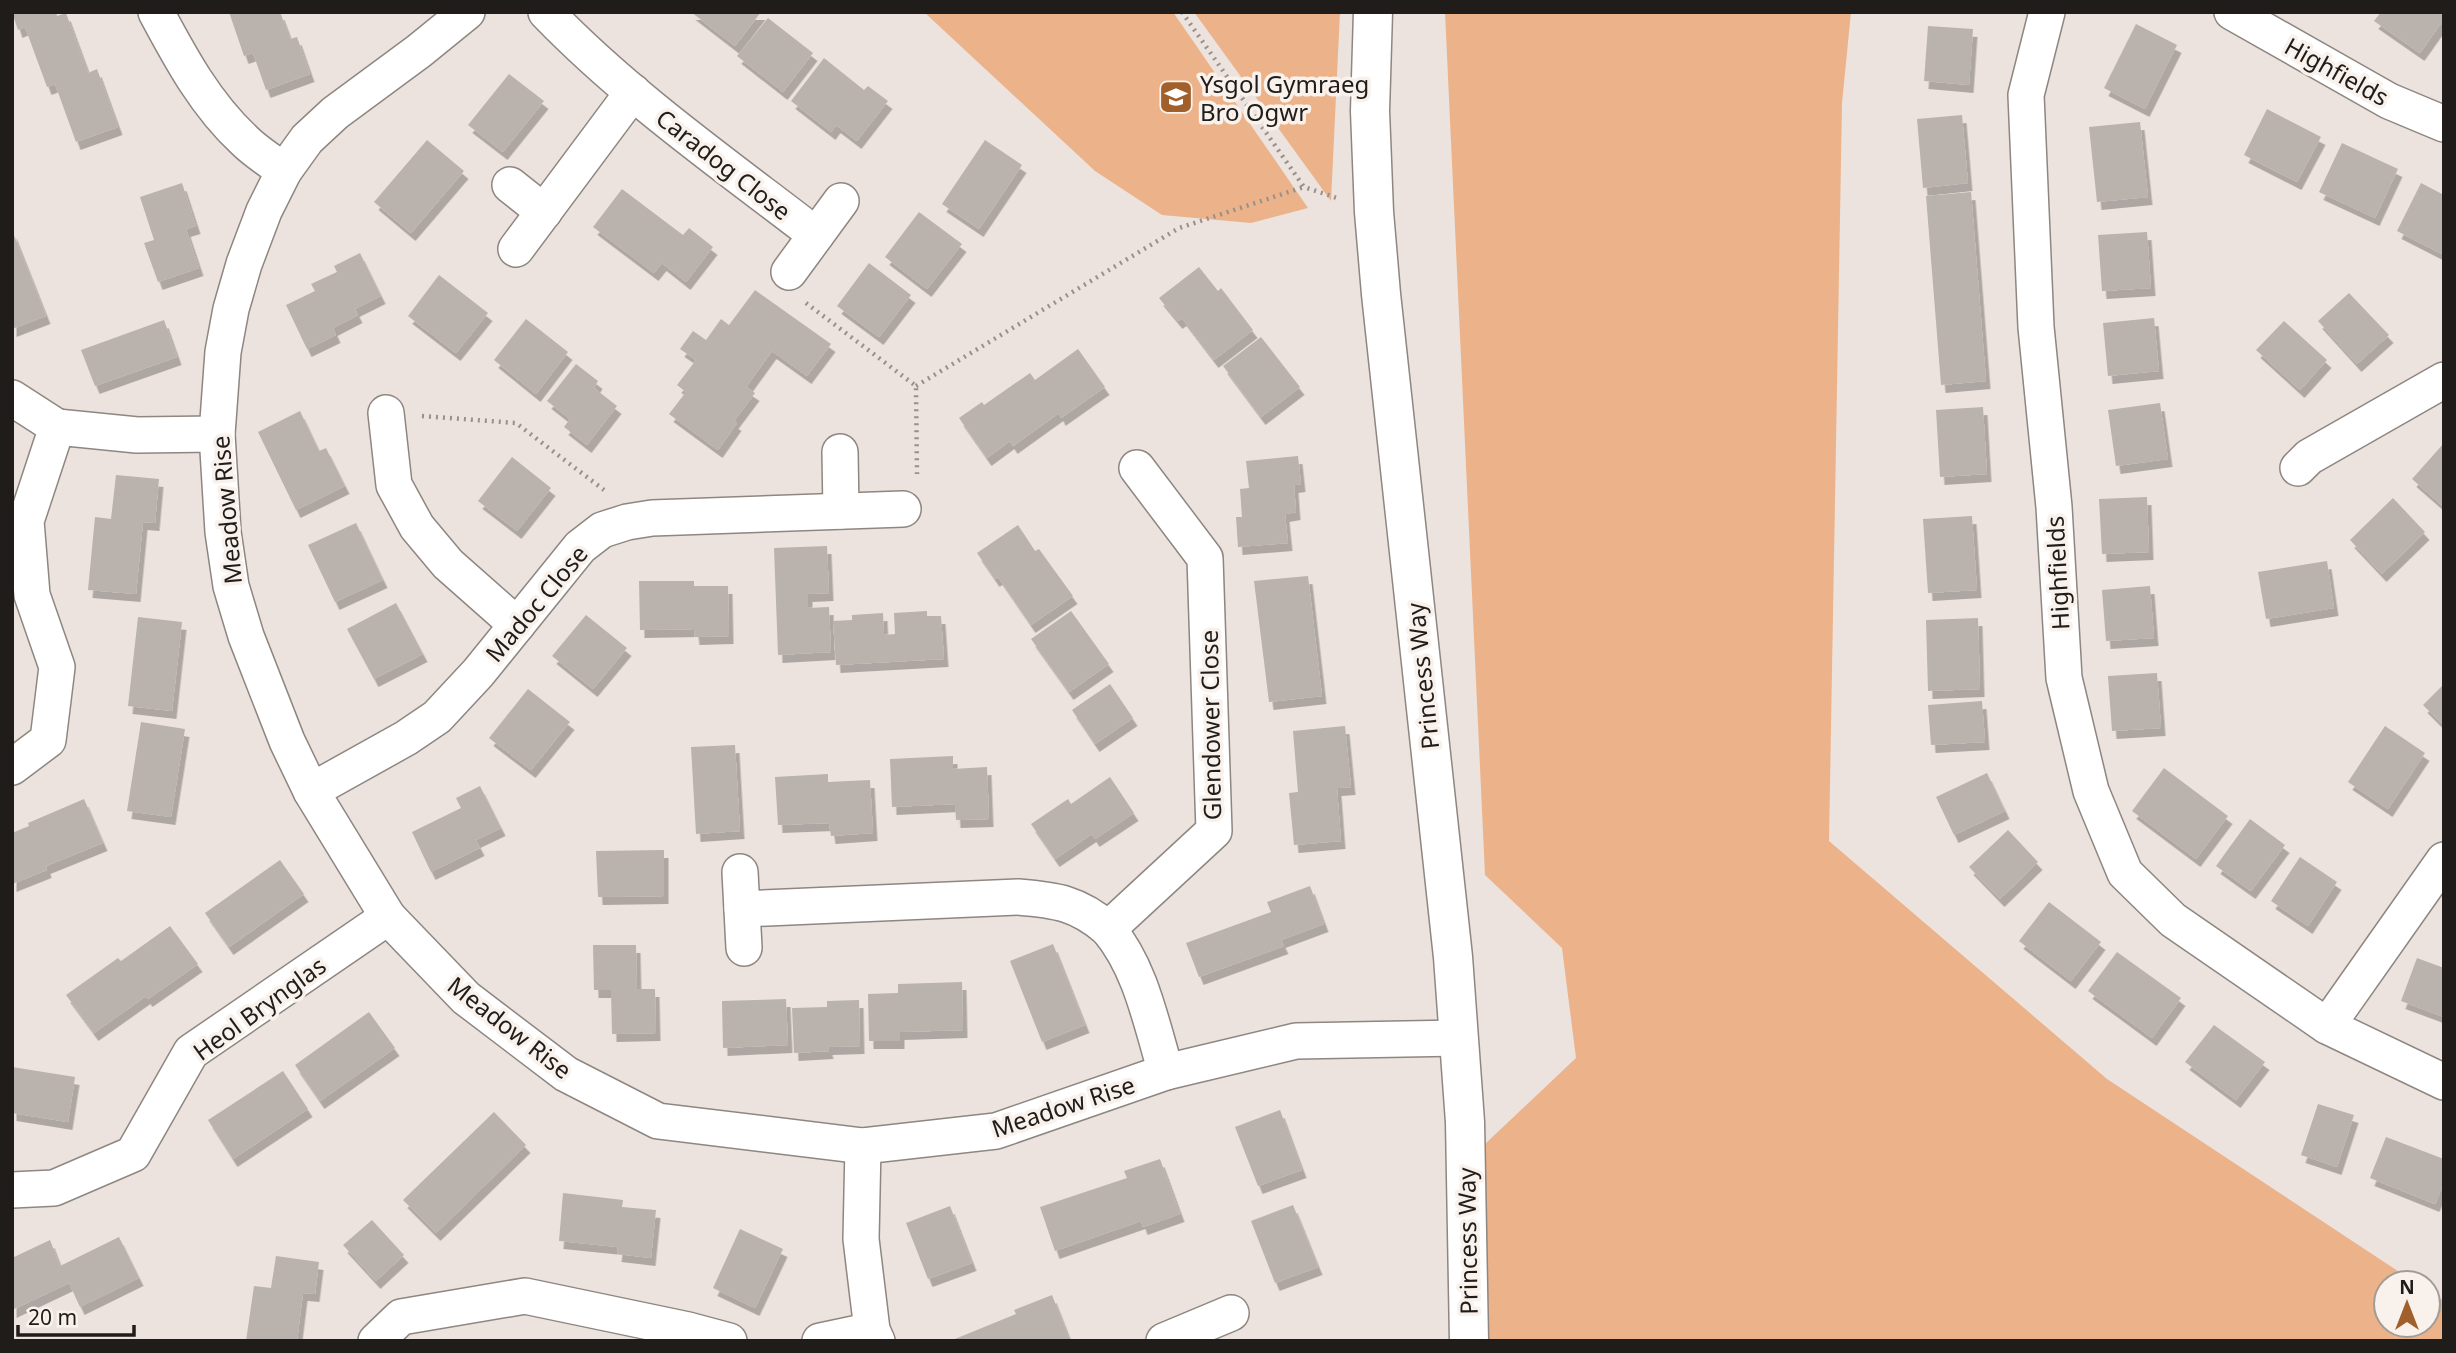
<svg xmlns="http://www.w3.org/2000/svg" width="2456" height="1353" font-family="'Noto Sans',sans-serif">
<defs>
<filter id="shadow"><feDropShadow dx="4.5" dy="8" stdDeviation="0" flood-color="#0004"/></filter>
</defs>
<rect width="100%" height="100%" fill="#ece3de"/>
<!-- green -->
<g fill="#ecb289">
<polygon points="924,12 1173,12 1308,208 1251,223 1162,215 1095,171"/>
<polygon points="1194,12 1340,12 1331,201"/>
<polygon points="1445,12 1851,12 1842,103 1829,841 2107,1079 2416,1283 2386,1283 2386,1325 2428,1325 2428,1291 2444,1301 2444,1341 1485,1341 1485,1144 1576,1058 1562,948 1485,875"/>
</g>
<!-- building -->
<g fill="#bab2ac" filter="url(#shadow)">
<polygon points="12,12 56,12 57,16 66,13 88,73 97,69 118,127 76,142 55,84 47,87 25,27 18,30"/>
<polygon points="229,12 280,12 290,39 297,37 310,74 266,90 253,53 244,56"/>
<polygon points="691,12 761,12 735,46"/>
<polygon points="2381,12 2444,12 2444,19 2420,53 2374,21"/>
<polygon points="768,18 813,53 783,92 737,56"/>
<polygon points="2136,24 2177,45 2145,109 2104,88"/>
<polygon points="1928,26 1973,29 1969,85 1924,81"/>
<polygon points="824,58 864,90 868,86 888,101 857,141 836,125 831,132 791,101"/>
<polygon points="509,74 544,101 503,152 468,125"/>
<polygon points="2267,109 2321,137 2297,182 2244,155"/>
<polygon points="1962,115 1968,183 1923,188 1917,119"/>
<polygon points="2140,122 2148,197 2097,202 2089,127"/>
<polygon points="427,140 464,171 411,233 374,202"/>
<polygon points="985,140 1022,165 979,229 942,204"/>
<polygon points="2342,143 2398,169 2375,218 2319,192"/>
<polygon points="182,183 196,226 186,229 199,268 158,282 144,243 154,240 140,197"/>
<polygon points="2421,183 2444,195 2444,255 2397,231"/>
<polygon points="622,189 683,235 689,228 713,247 686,282 662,263 654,273 593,227"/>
<polygon points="1971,192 1986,381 1941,385 1926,196"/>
<polygon points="919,212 962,244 927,289 885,257"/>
<polygon points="12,230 46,316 12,329"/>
<polygon points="2147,232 2151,288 2102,291 2098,235"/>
<polygon points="360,253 381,296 355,309 358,315 333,328 336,335 307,349 286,305 315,291 311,284 337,272 334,266"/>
<polygon points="869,263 911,295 879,337 837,306"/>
<polygon points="1199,267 1218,291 1221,288 1253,330 1214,360 1182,318 1178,321 1159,298"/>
<polygon points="439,275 488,313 456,353 408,316"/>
<polygon points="755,290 831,344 807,376 772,351 746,387 755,393 734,421 737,423 718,450 669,414 686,392 677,385 696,360 680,349 693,331 706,340 721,319 729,325"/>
<polygon points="2349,293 2389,335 2357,364 2318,321"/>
<polygon points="2154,318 2159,371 2108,376 2103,323"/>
<polygon points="526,319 568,352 536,394 494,360"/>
<polygon points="164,320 177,357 95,386 81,350"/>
<polygon points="2284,321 2327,360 2300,390 2256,350"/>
<polygon points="1261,337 1300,387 1261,417 1223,366"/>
<polygon points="1078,349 1105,387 1061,418 1059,413 1013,446 1010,441 987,458 959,418 982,402 984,405 1030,373 1035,380"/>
<polygon points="576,364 598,381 594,388 617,406 587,445 564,427 570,419 547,401"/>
<polygon points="2160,403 2168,459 2116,466 2108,410"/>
<polygon points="1983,407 1987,474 1940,477 1936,410"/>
<polygon points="300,411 319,451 326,448 345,486 296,510 258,432"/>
<polygon points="2444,443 2444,507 2412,479"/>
<polygon points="1298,456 1301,484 1294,485 1296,512 1285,514 1288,543 1238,547 1236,517 1242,517 1240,489 1249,488 1246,461"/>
<polygon points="512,457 551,488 517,531 478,501"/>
<polygon points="116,475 159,479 155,523 143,522 136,594 88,590 95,517 111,519"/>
<polygon points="2147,497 2149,552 2102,554 2099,499"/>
<polygon points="2393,498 2425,532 2382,574 2350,540"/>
<polygon points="1972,516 1977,590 1928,593 1923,519"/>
<polygon points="356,523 383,580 335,602 308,545"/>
<polygon points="1018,525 1035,551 1039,549 1073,596 1031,625 998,577 995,579 977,553"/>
<polygon points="827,546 829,593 808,594 808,608 829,607 831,652 778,655 774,548"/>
<polygon points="2327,561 2334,608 2266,619 2258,572"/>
<polygon points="1308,576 1322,696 1269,702 1254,581"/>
<polygon points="639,581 694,581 694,586 728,586 729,636 695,637 694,629 640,630"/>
<polygon points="2150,586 2154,638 2106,641 2102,590"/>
<polygon points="396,603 423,654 374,679 347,629"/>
<polygon points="927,611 927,616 941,616 944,659 836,665 833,621 852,620 852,615 883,613 884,635 895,634 894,613"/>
<polygon points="1071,611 1109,664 1069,692 1031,639"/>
<polygon points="586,615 627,648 593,689 552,656"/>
<polygon points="138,617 182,622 172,711 128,706"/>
<polygon points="1978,618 1980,689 1928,691 1926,620"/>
<polygon points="2157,673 2161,728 2112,731 2108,676"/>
<polygon points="1110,684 1133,718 1095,744 1072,710"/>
<polygon points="2444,684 2444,726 2423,705"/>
<polygon points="528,689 570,722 531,770 489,738"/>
<polygon points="1982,701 1985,742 1931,745 1928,705"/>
<polygon points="141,722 185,729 171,817 127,811"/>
<polygon points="1345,726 1351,787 1337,788 1341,841 1294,845 1289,793 1298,792 1293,731"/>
<polygon points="2385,726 2425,753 2388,809 2348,782"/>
<polygon points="735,745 740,831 696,834 691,747"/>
<polygon points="953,756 953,769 987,767 989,819 956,820 955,804 892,807 890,759"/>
<polygon points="2164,768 2228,816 2196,859 2132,811"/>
<polygon points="1987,773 2005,811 1954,835 1936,797"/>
<polygon points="828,774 828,782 870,780 873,833 831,836 829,823 778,825 775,777"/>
<polygon points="1110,777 1134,813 1095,839 1092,834 1055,859 1031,824 1068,799 1071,804"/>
<polygon points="480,786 501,828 476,840 480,848 431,872 412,832 461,808 456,798"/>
<polygon points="84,799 103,843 46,866 47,870 12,884 12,833 29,826 28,823"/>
<polygon points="2250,819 2285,845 2251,891 2216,866"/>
<polygon points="2008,830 2038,862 2000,899 1969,867"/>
<polygon points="664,850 664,896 598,897 596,851"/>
<polygon points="2300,857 2337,882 2308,926 2271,901"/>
<polygon points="280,860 304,894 229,947 205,913"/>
<polygon points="1310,886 1324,924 1281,940 1284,946 1199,977 1186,943 1271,912 1267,902"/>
<polygon points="2049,902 2101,942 2071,981 2019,941"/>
<polygon points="170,926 198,964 148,999 146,996 94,1033 66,995 118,958 121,961"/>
<polygon points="1053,944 1085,1025 1042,1042 1010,961"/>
<polygon points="593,945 636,945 637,989 655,989 656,1033 612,1034 611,990 594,990"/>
<polygon points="2117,952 2181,998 2152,1038 2088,991"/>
<polygon points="2417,958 2444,968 2444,1017 2401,1001"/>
<polygon points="962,982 963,1030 900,1032 900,1041 869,1041 868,994 898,993 898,984"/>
<polygon points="786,999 788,1045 723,1048 722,1001"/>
<polygon points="859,1000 860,1046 828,1047 829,1051 794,1053 792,1008 827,1007 827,1001"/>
<polygon points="369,1012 395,1048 320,1101 295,1065"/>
<polygon points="2214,1025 2265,1062 2236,1100 2185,1062"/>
<polygon points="12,1067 75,1077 68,1122 12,1113"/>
<polygon points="283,1071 308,1109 233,1159 208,1120"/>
<polygon points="2318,1104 2354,1115 2337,1167 2301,1155"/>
<polygon points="1280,1110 1302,1170 1258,1186 1235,1127"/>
<polygon points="494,1112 526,1145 436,1233 403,1200"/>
<polygon points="2386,1137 2444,1159 2444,1183 2435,1204 2370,1178"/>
<polygon points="1160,1159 1180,1214 1143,1227 1141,1221 1055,1251 1040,1207 1127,1178 1124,1171"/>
<polygon points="563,1193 623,1200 622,1207 656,1210 651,1258 617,1254 618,1247 559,1241"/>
<polygon points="1293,1205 1318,1267 1275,1283 1251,1221"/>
<polygon points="950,1206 972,1263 928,1279 906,1223"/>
<polygon points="372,1220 404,1255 376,1281 343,1245"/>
<polygon points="740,1229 783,1249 755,1308 713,1288"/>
<polygon points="119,1237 139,1278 80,1307 69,1283 12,1310 12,1258 50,1240 60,1266"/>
<polygon points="276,1256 319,1262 315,1294 303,1293 297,1341 246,1341 254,1286 271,1288"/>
<polygon points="1052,1295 1070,1341 950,1341 1016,1314 1014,1310"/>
</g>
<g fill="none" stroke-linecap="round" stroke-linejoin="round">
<!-- street casing -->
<g stroke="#8e8680" stroke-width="38">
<g id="street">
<path d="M156,12C181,59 206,105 245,141C256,152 271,161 284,171"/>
<polyline points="467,12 419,51 335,113 307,139 284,171 264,211 244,264 231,309 223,352 217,434 223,532 231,586 246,636 287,741 311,791 388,917 466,998 566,1074 658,1121 863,1146 996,1131 1166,1072 1296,1041 1459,1038"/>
<path d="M546,12C627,96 724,164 816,235"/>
<polyline points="2047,12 2026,95 2036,327 2054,507 2064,678 2091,791 2125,873 2173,920 2327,1026 2444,1082"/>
<polyline points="2232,12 2389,101 2444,124"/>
<polyline points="510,185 544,212"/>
<polyline points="516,249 633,92"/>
<polyline points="789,272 841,201"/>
<polyline points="12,398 57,427"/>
<polyline points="386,413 394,485 417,527 448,564 517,625"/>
<polyline points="840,452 841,511"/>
<path d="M1137,468L1205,558L1214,831L1108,929C1141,968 1151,1023 1166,1072"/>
<polyline points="2298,468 2309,457 2444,380"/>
<polyline points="12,767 48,740 57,667 32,595 26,521 57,427 137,435 217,434"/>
<polyline points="311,791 406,738 437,717 478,673 580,547 602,530 627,522 652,518 903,509"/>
<polyline points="740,872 744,948"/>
<path d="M742,909L1018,897C1056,900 1078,903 1108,929"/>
<polyline points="2327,1026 2444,860"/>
<polyline points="863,1146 861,1239 872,1330 877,1341"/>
<polyline points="12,1190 54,1188 133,1154 191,1052 388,917"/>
<polyline points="376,1341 401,1317 525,1296 688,1330 729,1341"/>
<polyline points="820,1341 872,1330"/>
<polyline points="1164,1341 1231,1313"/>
</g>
</g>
<!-- secondary casing -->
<g stroke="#8e8680" stroke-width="41">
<polyline id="secondary" points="1373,12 1370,111 1374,212 1381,294 1453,957 1465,1122 1469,1341"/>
</g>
<!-- path -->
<g stroke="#97908d" stroke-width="4.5" stroke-dasharray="2 5" stroke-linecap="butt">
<polyline points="1182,12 1304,187 1337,198"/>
<polyline points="806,303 916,386 917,474"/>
<polyline points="916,386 1179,228 1304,187"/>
<polyline points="422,416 516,423 604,490"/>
</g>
<!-- street -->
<use href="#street" stroke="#fff" stroke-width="35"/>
<!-- secondary -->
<use href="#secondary" stroke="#fff" stroke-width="38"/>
</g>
<!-- icons -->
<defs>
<g id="school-square" transform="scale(1.75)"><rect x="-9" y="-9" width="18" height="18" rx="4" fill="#a1602b" stroke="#f9f1eb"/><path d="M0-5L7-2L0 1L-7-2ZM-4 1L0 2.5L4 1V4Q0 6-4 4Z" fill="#fff"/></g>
</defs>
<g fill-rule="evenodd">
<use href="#school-square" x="1176" y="97"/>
</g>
<g text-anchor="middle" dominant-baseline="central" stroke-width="7" stroke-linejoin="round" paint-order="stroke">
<!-- street labels -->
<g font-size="24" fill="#1f1c1a" stroke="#f9f1eb">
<text transform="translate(2337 71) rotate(29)">Highfields</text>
<text transform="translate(724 164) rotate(38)">Caradog Close</text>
<text transform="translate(226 510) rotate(-95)">Meadow Rise</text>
<text transform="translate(2057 573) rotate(-93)">Highfields</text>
<text transform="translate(536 603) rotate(-50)">Madoc Close</text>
<text transform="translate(1422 676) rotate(-96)">Princess Way</text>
<text transform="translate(1210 725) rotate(-91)">Glendower Close</text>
<text transform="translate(259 1008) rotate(-36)">Heol Brynglas</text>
<text transform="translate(510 1027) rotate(38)">Meadow Rise</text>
<text transform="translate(1063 1106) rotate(-18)">Meadow Rise</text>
<text transform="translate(1467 1241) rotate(-91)">Princess Way</text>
</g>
<!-- poi labels -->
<g font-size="24" fill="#1f1c1a" stroke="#f9f1eb" text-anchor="start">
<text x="1200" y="83">Ysgol Gymraeg<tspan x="1200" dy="28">Bro Ogwr</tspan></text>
</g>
</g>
<!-- border -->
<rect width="2456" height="1353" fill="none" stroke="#1f1c1a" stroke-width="28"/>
<!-- north arrow -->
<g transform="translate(2407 1304)"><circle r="33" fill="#f9f1eb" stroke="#a29c97" stroke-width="2"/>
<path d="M0-5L12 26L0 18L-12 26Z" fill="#a1602b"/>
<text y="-10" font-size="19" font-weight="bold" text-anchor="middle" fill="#1f1c1a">N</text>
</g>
<!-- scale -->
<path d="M18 1325v10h116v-10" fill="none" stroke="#1f1c1a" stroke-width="3.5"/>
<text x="28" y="1325" font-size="21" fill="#1f1c1a" stroke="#f9f1eb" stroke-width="5" paint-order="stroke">20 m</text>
</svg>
